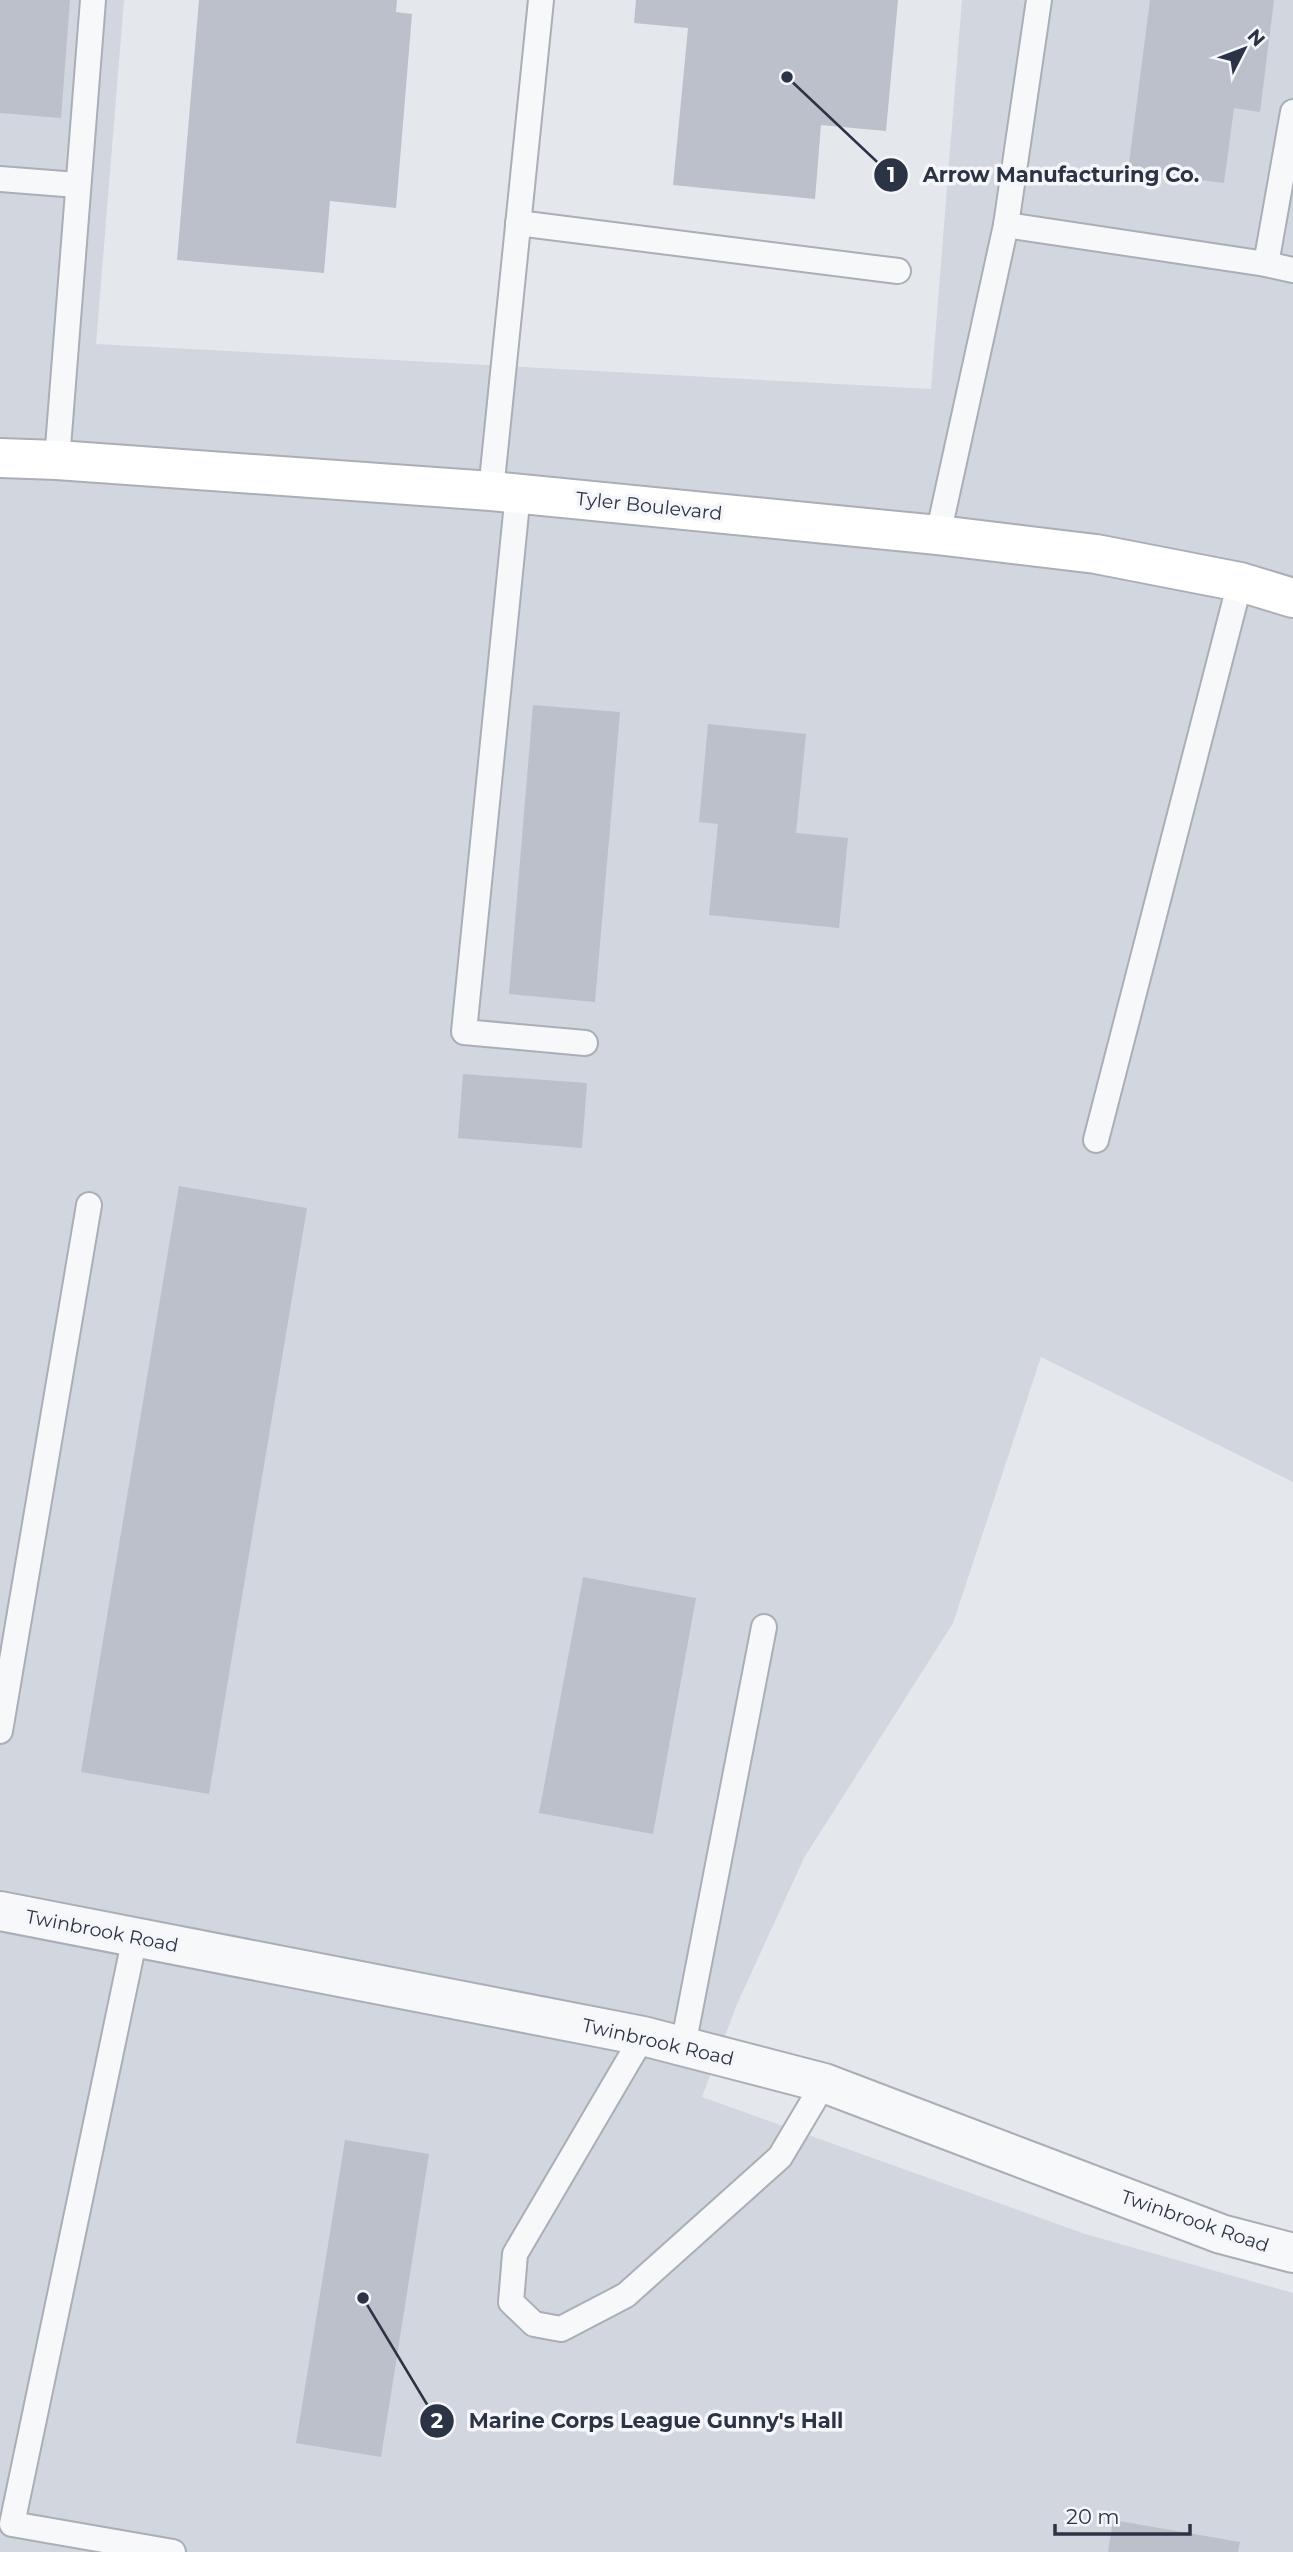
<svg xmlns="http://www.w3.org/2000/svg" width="1293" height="2552" font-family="Montserrat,sans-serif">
<rect width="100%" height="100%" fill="#e4e7ec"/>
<!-- built -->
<polygon fill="#d2d6de" points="0,0 124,0 96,344 931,389 962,0 1293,0 1293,1482 1041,1357 953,1623 804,1858 737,2004 702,2097 1085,2234 1293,2293 1293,2552 0,2552"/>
<!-- building -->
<g fill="#bbc0ca">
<polygon points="0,0 70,0 61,118 0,113"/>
<polygon points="199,0 397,0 396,12 412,14 396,208 330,201 324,273 177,260"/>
<polygon points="636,0 898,0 886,131 821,125 815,199 673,185 688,28 634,23"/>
<polygon points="1150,0 1274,0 1260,112 1234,108 1224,183 1128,171"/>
<polygon points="533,705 620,712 595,1002 509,994"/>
<polygon points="708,724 806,734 796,833 848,838 839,928 709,915 718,824 699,822"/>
<polygon points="463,1074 587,1083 582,1148 458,1138"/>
<polygon points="179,1186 307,1208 209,1794 81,1772"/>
<polygon points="583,1577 696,1598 653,1834 539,1813"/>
<polygon points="345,2140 429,2154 381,2457 296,2443"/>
<polygon points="1113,2520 1240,2542 1238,2552 1108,2552"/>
</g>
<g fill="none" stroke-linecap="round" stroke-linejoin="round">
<!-- lane casing -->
<g stroke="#a9aeb7" stroke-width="28">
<g id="lane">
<polyline points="1293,112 1266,264 1293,270"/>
<polyline points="0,179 77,185"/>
<polyline points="518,223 898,271"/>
<polyline points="1006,225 1266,264"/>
<polyline points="57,460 93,0"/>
<polyline points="491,491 541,0"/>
<polyline points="518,493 464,1032 585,1043"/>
<polyline points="938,535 1006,225 1039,0"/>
<polyline points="1096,1140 1240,582"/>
<polyline points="0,1731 89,1205"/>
<polyline points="135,1937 12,2524 173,2552"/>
<polyline points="643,2036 515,2254 511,2302 534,2324 561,2329 626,2295 780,2157 824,2083"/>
<polyline points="683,2046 764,1627"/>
</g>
</g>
<!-- street casing -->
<g stroke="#a9aeb7" stroke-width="42">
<polyline id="street" points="0,1911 643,2036 824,2083 1221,2234 1293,2253"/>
</g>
<!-- secondary casing -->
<g stroke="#a9aeb7" stroke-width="42">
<polyline id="secondary" points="0,458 57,460 491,491 938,535 1096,554 1240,582 1293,598"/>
</g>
<!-- lane -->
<use href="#lane" stroke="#f7f8fa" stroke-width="24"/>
<!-- street -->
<use href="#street" stroke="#f7f8fa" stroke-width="38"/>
<!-- secondary -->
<use href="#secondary" stroke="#fff" stroke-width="38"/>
</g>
<g text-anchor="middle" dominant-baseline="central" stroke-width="7" stroke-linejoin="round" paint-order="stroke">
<!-- street labels -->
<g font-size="19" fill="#2b3445" stroke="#f4f6f9">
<text transform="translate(649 506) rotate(6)">Tyler Boulevard</text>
<text transform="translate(102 1931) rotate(11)">Twinbrook Road</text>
<text transform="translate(658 2042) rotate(13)">Twinbrook Road</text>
<text transform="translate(1195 2221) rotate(19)">Twinbrook Road</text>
</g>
</g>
<!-- callouts -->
<path fill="none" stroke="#2b3445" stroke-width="2.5" d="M787 77L891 175M363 2298L437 2421"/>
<g fill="#2b3445" stroke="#f4f6f9" stroke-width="2.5">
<circle cx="787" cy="77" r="7"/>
<circle cx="363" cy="2298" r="7"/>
<circle cx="891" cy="175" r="18"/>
<circle cx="437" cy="2421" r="18"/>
</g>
<g font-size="21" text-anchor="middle" font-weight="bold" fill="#fff">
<text x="891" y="182">1</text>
<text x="437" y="2428">2</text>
</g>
<g font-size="21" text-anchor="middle" font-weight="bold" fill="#2b3445" stroke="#f4f6f9" stroke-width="7" stroke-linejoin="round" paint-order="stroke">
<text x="1061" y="182">Arrow Manufacturing Co.</text>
<text x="656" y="2428">Marine Corps League Gunny's Hall</text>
</g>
<!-- north arrow -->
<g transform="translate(1244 49) rotate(48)" stroke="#f4f6f9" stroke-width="5" paint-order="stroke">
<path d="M0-5L12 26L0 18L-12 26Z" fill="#2b3445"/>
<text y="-10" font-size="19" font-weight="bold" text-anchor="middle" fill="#2b3445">N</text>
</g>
<!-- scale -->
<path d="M1055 2524v10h135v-10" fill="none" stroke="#2b3445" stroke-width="3.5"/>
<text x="1066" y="2524" font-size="21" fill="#2b3445" stroke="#f4f6f9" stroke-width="5" paint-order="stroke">20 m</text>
</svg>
